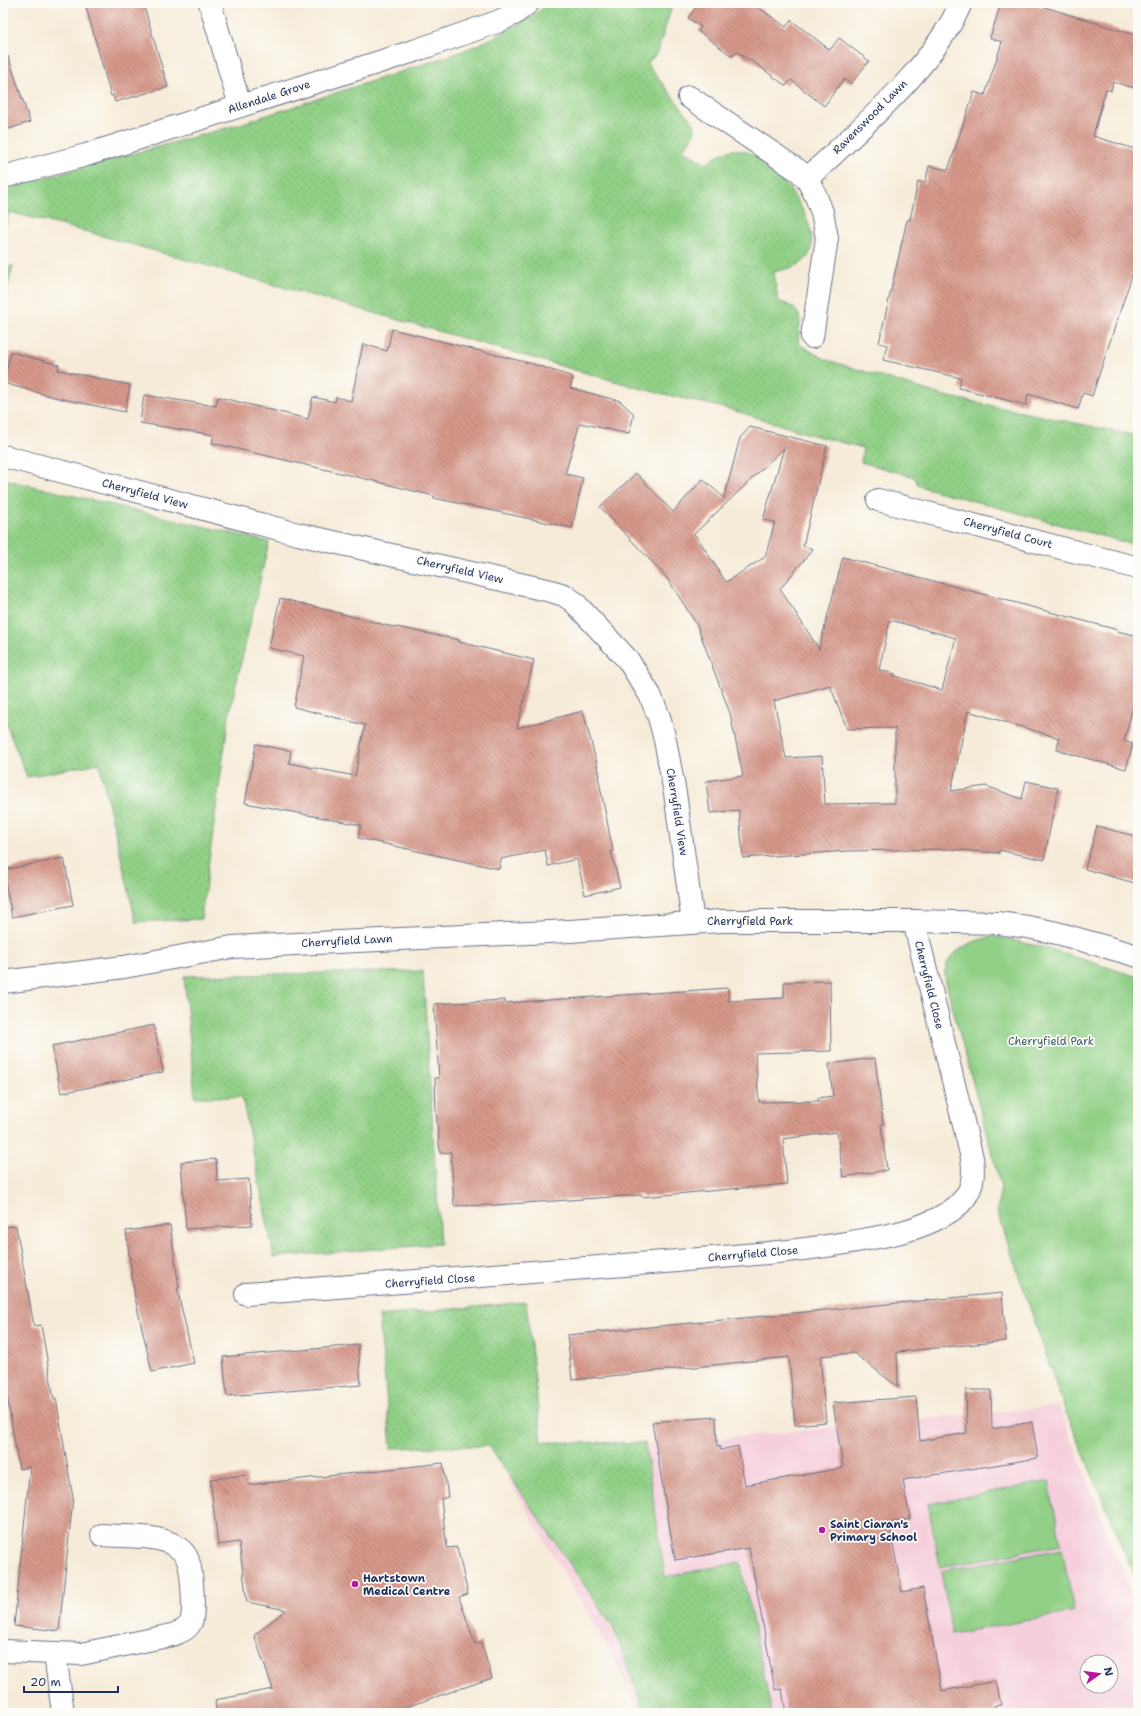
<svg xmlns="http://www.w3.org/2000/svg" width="1141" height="1716" font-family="'Shantell Sans',sans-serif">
<defs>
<pattern id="grass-dots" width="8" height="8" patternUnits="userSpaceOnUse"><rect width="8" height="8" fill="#91d086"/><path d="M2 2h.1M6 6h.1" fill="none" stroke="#7cb376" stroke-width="1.8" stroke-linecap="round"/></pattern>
<pattern id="building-back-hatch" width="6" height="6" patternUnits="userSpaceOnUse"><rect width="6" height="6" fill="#d7998b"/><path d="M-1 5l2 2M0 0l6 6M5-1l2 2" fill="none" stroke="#ae7d75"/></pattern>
</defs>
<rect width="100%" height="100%" fill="#fdfcf7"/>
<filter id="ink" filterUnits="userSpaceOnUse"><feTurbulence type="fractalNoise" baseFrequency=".025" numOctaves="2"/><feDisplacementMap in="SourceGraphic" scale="8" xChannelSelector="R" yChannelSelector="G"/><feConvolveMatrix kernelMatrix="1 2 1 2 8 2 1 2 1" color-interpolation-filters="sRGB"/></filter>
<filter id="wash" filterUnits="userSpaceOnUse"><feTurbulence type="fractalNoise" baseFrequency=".012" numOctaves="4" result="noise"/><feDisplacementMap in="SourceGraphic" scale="16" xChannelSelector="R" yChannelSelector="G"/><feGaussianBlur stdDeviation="0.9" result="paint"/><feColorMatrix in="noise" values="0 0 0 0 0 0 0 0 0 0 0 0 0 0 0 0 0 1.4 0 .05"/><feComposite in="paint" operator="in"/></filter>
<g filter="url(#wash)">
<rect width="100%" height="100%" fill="#f6ebd8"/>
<!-- built -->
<path fill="#f5cfdc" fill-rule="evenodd" d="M1059,1406L1138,1613V1713H637L616,1662L489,1446L542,1442L661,1444ZM1087,1662H1111V1686H1087Z"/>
<!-- grass -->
<g fill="url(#grass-dots)" stroke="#568072">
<path d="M547,3H673L657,53L647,64L694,124L695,132L683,150L706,164C716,157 726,148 739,150C770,153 833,233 805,260C796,268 785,269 774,272L778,301C806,310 800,318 798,344L827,360L945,396L1138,436V546L919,486L914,477L861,462L863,448L813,435L729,409L646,390L88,232L9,212L3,241V188L52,176L237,125L449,56C484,43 516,29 546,6Z"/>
<polygon points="13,265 3,307 3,271"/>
<polygon points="3,479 269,542 229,715 201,919 136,922 99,763 27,777 3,716"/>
<polygon points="423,971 440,1244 274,1257 242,1097 195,1097 184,976"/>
<polygon points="526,1302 542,1442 645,1443 665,1577 740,1562 772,1713 645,1713 613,1627 489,1446 391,1448 379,1316"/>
</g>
<!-- green -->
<g fill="#91d086" stroke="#568072">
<path d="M995,936L1050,949L1138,977V1583L1063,1405L997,1211L1001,1187L948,990C947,985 945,979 945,974C945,951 976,939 995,936Z"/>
<polygon points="1049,1481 1061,1545 940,1567 928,1504"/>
<polygon points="1062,1549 1074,1612 952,1634 941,1571"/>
</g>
<g id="blocks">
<!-- building -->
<g fill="url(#building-back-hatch)" fill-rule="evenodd">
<polygon points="85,3 143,3 168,87 115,102 113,95 111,96"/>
<polygon points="699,3 752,3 786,27 791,20 830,50 839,38 869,61 851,84 844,79 824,106 791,80 786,86 751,60 750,61 737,52 732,56 698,31 701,27 688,18"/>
<polygon points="1001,3 1032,3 1138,36 1138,89 1113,82 1111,91 1106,89 1093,136 1138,150 1138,257 1092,396 1083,393 1078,409 1028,394 1026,405 959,388 961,378 883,360 887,345 879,343 907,220 910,220 918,181 925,183 929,166 948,170 974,92 985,95 1002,42 990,38"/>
<polygon points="8,56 30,122 3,131 3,57"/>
<polygon points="392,329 533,364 573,377 570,388 620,401 634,414 629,434 580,423 565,474 583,478 572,528 434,498 434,496 370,480 212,443 214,435 140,423 144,395 216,406 218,397 308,419 313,397 335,402 336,397 351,401 363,344 387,351"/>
<polygon points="11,352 59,365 58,370 130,385 125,412 58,398 3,383"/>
<path d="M750,427L827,446L803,546L813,549L780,589L819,649L843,557L1118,630L1117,631L1138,636V688L1124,741L1133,744L1126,769L1057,750L1059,738L968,711L951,791L986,786L1022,799L1026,781L1058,788L1044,860L999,850V853L948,849L848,851L743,858L739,810L710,813L706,781L743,776L730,713L713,668L697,625L667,578L600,507L636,473L673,512L703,479L724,498L740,438ZM784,448L763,520L775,522L765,557L726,582L699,540L694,534ZM890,620L956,638L942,690L895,676V674L879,670ZM830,685L847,729L895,728V803L825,804L822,756L786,758L774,701Z"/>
<polygon points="280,598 397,628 397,627 459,640 459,642 534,660 517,728 583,711 600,776 598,776 613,851 611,851 620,887 585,895 577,859 548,866 545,850 501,859 499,869 358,838 361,825 245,803 256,744 291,751 289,763 355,776 365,725 294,707 304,656 269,648"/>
<polygon points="1097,826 1138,837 1138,884 1085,869"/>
<polygon points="64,858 73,905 12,917 3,870"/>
<polygon points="830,981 831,1051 755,1053 759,1102 819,1101 818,1098 833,1096 829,1064 875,1058 883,1124 881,1125 887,1170 843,1177 837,1132 783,1139 787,1184 642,1197 642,1195 495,1205 454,1206 451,1152 440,1153 436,1111 435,1078 439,1078 434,1004 505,1000 505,1003 728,988 729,1001 784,998 784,982"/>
<polygon points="154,1025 163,1072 61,1093 52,1046"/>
<polygon points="216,1159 217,1181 249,1179 252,1225 186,1229 181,1162"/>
<polygon points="170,1225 179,1288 177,1288 194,1363 152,1372 135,1298 126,1231"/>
<polygon points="16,1226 34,1326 41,1325 54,1399 56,1398 73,1498 59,1631 14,1626 30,1467 19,1469 7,1395 3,1395 3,1227"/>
<polygon points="1002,1293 1006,1341 897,1352 898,1387 854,1353 820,1356 826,1422 795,1425 789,1357 572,1380 567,1335"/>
<polygon points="358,1345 361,1385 227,1396 223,1357"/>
<polygon points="966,1390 991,1390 992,1429 1032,1422 1038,1458 903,1480 910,1519 889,1523 902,1592 923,1588 942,1691 996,1681 1001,1705 994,1706 995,1713 786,1713 782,1689 775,1690 749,1548 675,1560 652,1422 716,1417 717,1447 720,1446 720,1450 738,1446 745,1485 843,1468 833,1403 916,1397 920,1441 967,1433"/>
<polygon points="443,1463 448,1497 441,1499 447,1548 457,1547 468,1594 459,1597 475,1644 481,1642 492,1678 388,1713 216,1713 215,1700 273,1689 254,1635 286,1610 247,1602 239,1542 218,1545 210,1479 246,1475 248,1485"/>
</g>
</g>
</g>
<g filter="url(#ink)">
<use href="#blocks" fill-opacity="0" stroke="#687189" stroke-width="1"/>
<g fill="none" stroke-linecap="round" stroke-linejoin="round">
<!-- minor casing -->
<g stroke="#687189" stroke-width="24">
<g id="minor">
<polyline points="210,3 240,106"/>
<polyline points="689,97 799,171 807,179 815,194 822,212 827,238 812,337"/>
<polyline points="3,177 86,155 414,51 497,22 514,14 528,3"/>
<path d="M807,179C858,130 933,68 961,3"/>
<polyline points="3,456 298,534 551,591 564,595 574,602 628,660 650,695 659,717 665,740 675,793 693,922"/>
<polyline points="878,500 1138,568"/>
<polyline points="3,982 124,967 232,947 570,931 721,921 914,921 998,923 1028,927 1057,933 1138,956"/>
<path d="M246,1294C389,1283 533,1272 677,1261C739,1255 801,1252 862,1240C891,1235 918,1230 944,1215C968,1202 976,1185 972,1158L914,921"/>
<path d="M3,1651L81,1654L172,1635C180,1632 187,1630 191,1622C195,1612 192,1568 187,1558C185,1553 179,1548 174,1545C155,1534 124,1537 102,1535"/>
<polyline points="55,1654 63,1713"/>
</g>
</g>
<!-- minor -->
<use href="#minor" stroke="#fff" stroke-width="22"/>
</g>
</g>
<!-- markers -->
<g fill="#b5179e" stroke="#fdfcf7" stroke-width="1.5">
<circle cx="822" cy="1530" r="4"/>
<circle cx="355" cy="1584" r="4"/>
</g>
<g text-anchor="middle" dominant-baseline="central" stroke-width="3.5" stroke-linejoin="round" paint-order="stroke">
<!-- street labels -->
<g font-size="11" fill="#1b2f5e" stroke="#fdfcf7">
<text transform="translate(269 97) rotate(-18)">Allendale Grove</text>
<text transform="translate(870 117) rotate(-45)">Ravenswood Lawn</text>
<text transform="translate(145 494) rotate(15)">Cherryfield View</text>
<text transform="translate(1008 533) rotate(15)">Cherryfield Court</text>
<text transform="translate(460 570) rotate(13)">Cherryfield View</text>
<text transform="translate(677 812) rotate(81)">Cherryfield View</text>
<text x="750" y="921">Cherryfield Park</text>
<text transform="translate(347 941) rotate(-3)">Cherryfield Lawn</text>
<text transform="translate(929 985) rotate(76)">Cherryfield Close</text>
<text transform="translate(753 1254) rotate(-5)">Cherryfield Close</text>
<text transform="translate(430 1281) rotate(-4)">Cherryfield Close</text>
</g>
<!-- park labels -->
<g font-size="11" fill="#3e5f6a" stroke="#fdfcf7">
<text x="1051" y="1041">Cherryfield Park</text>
</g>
<!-- poi labels -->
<g font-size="11" font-weight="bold" fill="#1b2f5e" stroke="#fdfcf7" text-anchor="start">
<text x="830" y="1524">Saint Ciaran's<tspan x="830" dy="13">Primary School</tspan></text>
<text x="363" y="1578">Hartstown<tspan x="363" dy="13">Medical Centre</tspan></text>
</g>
</g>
<!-- margin -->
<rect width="1141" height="1716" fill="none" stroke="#fdfcf7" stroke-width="16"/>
<!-- north arrow -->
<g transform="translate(1099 1674) rotate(76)"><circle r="19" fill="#fdfcf7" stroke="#a3aaba"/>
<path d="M0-3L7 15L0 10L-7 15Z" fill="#b5179e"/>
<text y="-6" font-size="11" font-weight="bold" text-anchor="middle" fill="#1b2f5e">N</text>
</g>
<!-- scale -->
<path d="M24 1686v6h94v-6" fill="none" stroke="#1b2f5e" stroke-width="2"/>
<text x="30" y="1686" font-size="12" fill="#1b2f5e" stroke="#fdfcf7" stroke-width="3" paint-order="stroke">20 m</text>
</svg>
